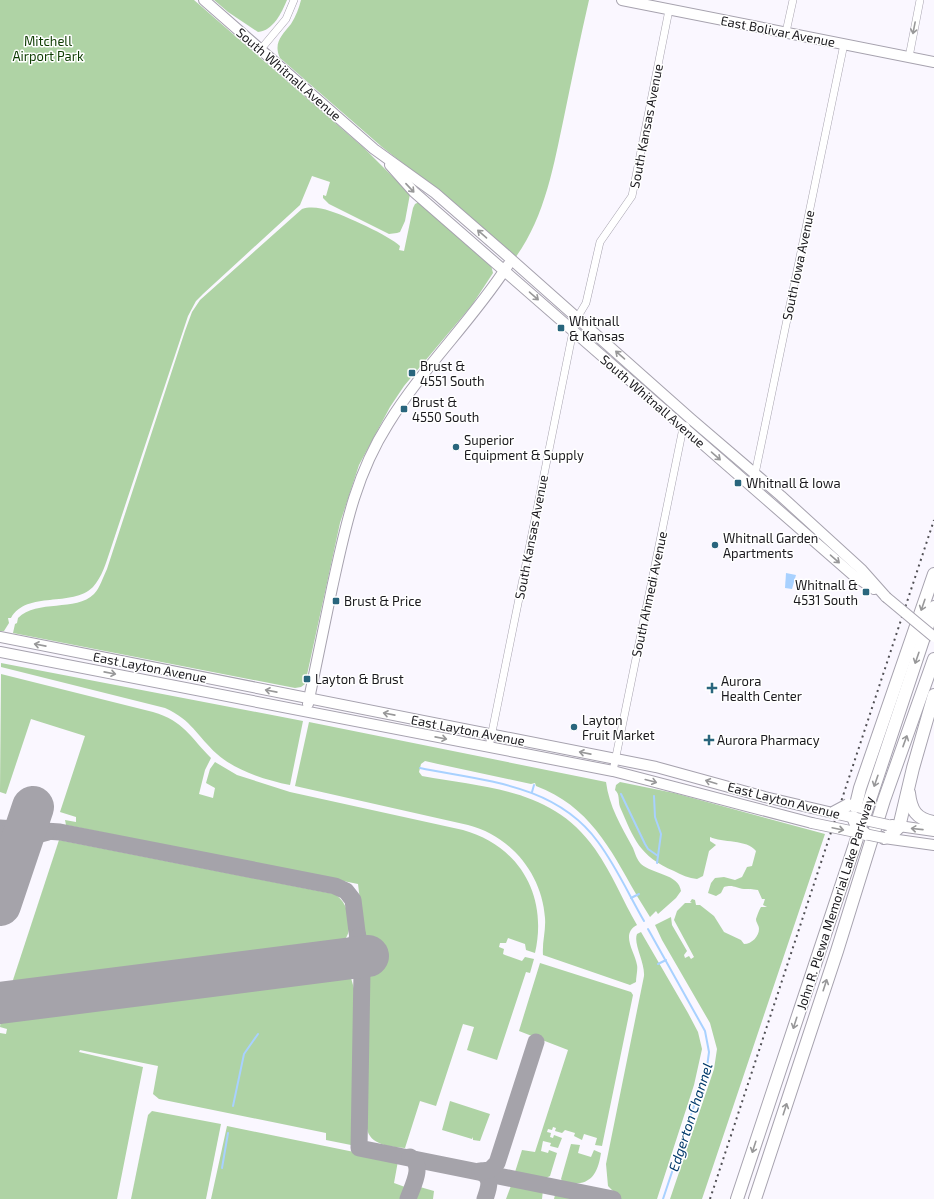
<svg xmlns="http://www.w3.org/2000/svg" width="934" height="1199" font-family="'Exo 2',sans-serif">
<rect width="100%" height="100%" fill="#faf7ff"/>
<!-- green -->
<g fill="#afd3a5">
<path d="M0,0H194L364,148L410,194L405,221L400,232L397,233L389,234L329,204L323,198V195L326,196L330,182L312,176L300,205L203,294L196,301L188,316L110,551C106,563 102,577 93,587C72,608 27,590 11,618H8L9,623L4,631H0Z"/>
<path d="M214,0H287C282,12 273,31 258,32L228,12Z"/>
<path d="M301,0H589C580,39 572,78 564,117C554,164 545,218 515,258L440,192L382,147L280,58C273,43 282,35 291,24C296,16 299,8 301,0Z"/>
<path d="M419,202L491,265L493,273L472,305L404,386L390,407L359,465L340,523L305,684L301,687L295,688L13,633L15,624L17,623L18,618C37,599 76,612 94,594C100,588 103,577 107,569L185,331L192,312L200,300L302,209C311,206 321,208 330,211C344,215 390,236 400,246L399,250L404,251L413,208L415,204Z"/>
<path d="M1,663L303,721L290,785C266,780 236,771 217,754C197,736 192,720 165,708L1,667Z"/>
<path d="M1,674L153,712C184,721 190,737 211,758L205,770L199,794L213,798L215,788L206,783L210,769L215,762L237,775L290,792L463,830C520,846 548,896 535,953L526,950L525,944L508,938L506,943H500L499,947L504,949L503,954L505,955L522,961L525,957L534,959L530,973L526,972L497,1060L467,1050L474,1027L463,1024L436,1106L420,1101L405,1148C391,1147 369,1145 367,1128L369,974L358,884L66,825L65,820L76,822V817L60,812L85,736L31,719L6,794L0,792Z"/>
<path d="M309,722L606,782C609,806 621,826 633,848C635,853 637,860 641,864C652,874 679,874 681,891L676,898L658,914L656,911L650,917L637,896L639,894H636C610,848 589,806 536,786L535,783L531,784L438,764L425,761L421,764L419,772L422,776C486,788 553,788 595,849C612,873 623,901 637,925C620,934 635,952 637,965C638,969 636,977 636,982L630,985L543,955C542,942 546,931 545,918C542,874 511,836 468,825L295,786Z"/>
<path d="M620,782L674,793L825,834L702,1199H670L714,1069L717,1049L710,1023L662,940L655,925L671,917L672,925L687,951L684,955L685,958L689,956L691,959L694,957L674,920L677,911L685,903H692L690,902L692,899L695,900L696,905H700L714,916L724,932L741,940L744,944C752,944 759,936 759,929C759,925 756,923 756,919C757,916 759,910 761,907H767L763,905L765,899H762L758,890C752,889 749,889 744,889C736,888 733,884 724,887L721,893L716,896L708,893L711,883L715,878L724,877L735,880L742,877L747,867L752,866L756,851C747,839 722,843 710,837V841L716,845L709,851L703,876L697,879C689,878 681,875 674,871C639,856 634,839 620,807C618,801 620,794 615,790L616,785Z"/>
<path d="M59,840L334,894C350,901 357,937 338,945L12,987L11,986Z"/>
<path d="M641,932L688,1013L698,1032L702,1049L694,1085L657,1199H621L608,1186L606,1164L644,976C645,962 633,944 637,934Z"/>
<polygon points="540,963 631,992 633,995 602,1146 595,1145 597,1138 584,1134 582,1140 574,1136 575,1133 565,1130 562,1133 555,1131 556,1128 553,1127 552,1130 548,1129 547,1132 551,1133 550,1137 553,1138 554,1135 562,1138 558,1148 550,1146 551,1143 543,1141 541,1151 548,1153 549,1150 557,1153 550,1176 546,1178 515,1172 522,1150 535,1152 568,1050 519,1031"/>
<polygon points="341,974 351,978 355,992 351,1145 326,1140 326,1133 159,1099 153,1094 158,1066 80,1050 79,1052 143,1067 117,1199 0,1199 0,1033 6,1034 7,1029 0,1027 1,1018"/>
<polygon points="450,1101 490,1114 480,1141 473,1140 473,1137 472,1139 442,1130"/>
<polygon points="152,1111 221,1124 206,1199 131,1199 148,1115"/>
<polygon points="227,1126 398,1161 394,1183 405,1187 401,1199 211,1199"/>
<path d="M571,1144L580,1145L578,1153L591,1157L594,1150L601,1153C597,1179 587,1187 563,1182L561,1179Z"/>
<polygon points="512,1183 543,1190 542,1199 506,1199"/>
<polygon points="420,1187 434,1191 433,1199 416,1199"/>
<polygon points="559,1193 581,1197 582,1199 554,1199 555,1195"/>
</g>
<!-- water -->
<polygon fill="#a8d1ff" points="786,573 796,575 792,589 785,588"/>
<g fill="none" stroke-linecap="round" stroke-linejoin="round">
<!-- stream -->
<g stroke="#a8d1ff" stroke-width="2">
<path d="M420,768C484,781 556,784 598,842C616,866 629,895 644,921"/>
<polyline points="532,792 534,785"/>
<polyline points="621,794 645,844 648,849 658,856"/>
<polyline points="654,796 655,817 661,834 657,863"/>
<polyline points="631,898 639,894"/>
<polyline points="648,929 705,1031 709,1052 707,1067 663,1199"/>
<polyline points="658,964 666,960"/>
<polyline points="233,1106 244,1054 258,1034"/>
<polyline points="222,1168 228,1133"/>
</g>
<!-- taxiway -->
<g stroke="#a5a3aa" stroke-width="17">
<polyline points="0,828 60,832 335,886 346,891 353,900 362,971 359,1148 613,1199"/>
<path d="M0,834C9,843 15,856 11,868"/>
<path d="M0,908C13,880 11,838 48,832"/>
<polyline points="341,959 354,948 358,936"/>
<path d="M480,1171C493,1178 489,1187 485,1199"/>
<polyline points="482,1171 490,1170 497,1163 536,1042"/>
<path d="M408,1199C412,1187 425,1165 410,1157"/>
</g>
<!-- runway -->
<g stroke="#a5a3aa" stroke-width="42">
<polyline points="0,905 33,807"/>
<polyline points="0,1003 368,956"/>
</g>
<!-- street casing -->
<g stroke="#a6a2ae" stroke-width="8">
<g id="street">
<polyline points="786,32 793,0"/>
<polyline points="261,49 286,19 294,0"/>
<polyline points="909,57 920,0"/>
<polyline points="749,485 755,474 844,44"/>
<polyline points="489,747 573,331 577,318 586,303 600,242 632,196 669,10"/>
<polyline points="613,771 683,428 686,426"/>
</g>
</g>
<!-- secondary casing -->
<g stroke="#a6a2ae" stroke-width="12">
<g id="secondary">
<polyline points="204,0 374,149 435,193 504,253 691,419 781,496 862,570 886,597"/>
<polyline points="622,0 934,62"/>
<polyline points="390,165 414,192 853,575 874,589"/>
<polyline points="0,637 656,767 765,797 833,813"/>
<polyline points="0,652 613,771 812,823"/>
<path d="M308,704C316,665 324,627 332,588C345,529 355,476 388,424C423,367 472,321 508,265"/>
<polyline points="892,825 934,831"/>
<polyline points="884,838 934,845"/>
</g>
</g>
<!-- primary casing -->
<g stroke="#a6a2ae" stroke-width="14">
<g id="primary">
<path d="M909,793C911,810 916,819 934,822"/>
<polyline points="853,817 860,788 934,574"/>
<polyline points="884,838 892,834 899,827 913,768 934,695"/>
<polyline points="737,1199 934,607"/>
<polyline points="755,1199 837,951 884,800 934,659"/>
</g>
</g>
<!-- street -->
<use href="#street" stroke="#fff" stroke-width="7"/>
<!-- secondary -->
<use href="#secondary" stroke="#fff" stroke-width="10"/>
<!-- primary -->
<use href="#primary" stroke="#fff" stroke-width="12"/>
<!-- rail -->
<polyline stroke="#504f54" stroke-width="2" stroke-dasharray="2 4" stroke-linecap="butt" points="710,1199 934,520"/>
<!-- secondary-bridge casing -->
<g stroke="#a6a2ae" stroke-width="12" stroke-linecap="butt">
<g id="secondary-bridge">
<polyline points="886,597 934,637"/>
<polyline points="833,813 888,825"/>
<polyline points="812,823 884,838"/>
</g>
</g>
<!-- primary-bridge casing -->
<g stroke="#a6a2ae" stroke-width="14" stroke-linecap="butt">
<g id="primary-bridge">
<polyline points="833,813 848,805"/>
<polyline points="853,817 857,827 865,834"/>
</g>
</g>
<!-- secondary-bridge -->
<use href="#secondary-bridge" stroke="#fff" stroke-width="10"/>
<!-- primary-bridge -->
<use href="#primary-bridge" stroke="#fff" stroke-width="12"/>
</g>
<!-- one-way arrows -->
<defs><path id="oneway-shaft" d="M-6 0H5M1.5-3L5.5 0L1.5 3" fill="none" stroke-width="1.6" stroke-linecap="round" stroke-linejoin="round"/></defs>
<g stroke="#989899">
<use href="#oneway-shaft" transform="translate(914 28) rotate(101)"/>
<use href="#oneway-shaft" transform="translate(410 188) rotate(47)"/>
<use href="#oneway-shaft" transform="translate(482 234) rotate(-139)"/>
<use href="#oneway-shaft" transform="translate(534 296) rotate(41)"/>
<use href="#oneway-shaft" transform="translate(620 355) rotate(-139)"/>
<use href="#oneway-shaft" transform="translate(716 456) rotate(41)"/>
<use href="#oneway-shaft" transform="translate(835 559) rotate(41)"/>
<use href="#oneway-shaft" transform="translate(923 605) rotate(109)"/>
<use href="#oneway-shaft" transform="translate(40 645) rotate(-169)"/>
<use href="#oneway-shaft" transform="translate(917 658) rotate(109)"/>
<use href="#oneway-shaft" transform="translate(110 673) rotate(11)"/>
<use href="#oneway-shaft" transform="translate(271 691) rotate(-169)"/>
<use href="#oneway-shaft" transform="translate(389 714) rotate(-169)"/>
<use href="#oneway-shaft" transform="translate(441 738) rotate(11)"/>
<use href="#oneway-shaft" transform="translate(905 741) rotate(-70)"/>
<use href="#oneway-shaft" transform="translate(585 753) rotate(-169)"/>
<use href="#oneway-shaft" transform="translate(651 781) rotate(15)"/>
<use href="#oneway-shaft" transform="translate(876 781) rotate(109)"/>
<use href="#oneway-shaft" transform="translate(711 782) rotate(-163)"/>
<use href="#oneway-shaft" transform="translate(838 829) rotate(12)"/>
<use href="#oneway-shaft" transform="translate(917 829) rotate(-174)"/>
<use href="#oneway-shaft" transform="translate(825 985) rotate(-72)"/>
<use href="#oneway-shaft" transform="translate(795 1023) rotate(108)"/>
<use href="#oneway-shaft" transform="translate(785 1109) rotate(-72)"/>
<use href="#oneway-shaft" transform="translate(754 1147) rotate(108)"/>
</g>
<!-- markers -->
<g fill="#29667d" stroke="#fff" stroke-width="1.5">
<rect x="557" y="324" width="8" height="8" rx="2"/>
<rect x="408" y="369" width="8" height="8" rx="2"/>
<rect x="400" y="405" width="8" height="8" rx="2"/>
<circle cx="456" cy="447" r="4"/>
<rect x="734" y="479" width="8" height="8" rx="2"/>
<circle cx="715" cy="545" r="4"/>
<rect x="862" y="588" width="8" height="8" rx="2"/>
<rect x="332" y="597" width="8" height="8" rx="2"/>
<rect x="303" y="675" width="8" height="8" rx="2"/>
<path d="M710 682h4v4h4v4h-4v4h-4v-4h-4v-4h4z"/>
<circle cx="574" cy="727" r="4"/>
<path d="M707 734h4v4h4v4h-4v4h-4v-4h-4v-4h4z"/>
</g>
<g text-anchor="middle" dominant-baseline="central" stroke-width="3" stroke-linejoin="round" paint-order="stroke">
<!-- street labels -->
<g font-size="13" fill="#1a191d" stroke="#fff">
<text transform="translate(778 31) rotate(11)">East Bolivar Avenue</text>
<text transform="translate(289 74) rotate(41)">South Whitnall Avenue</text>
<text transform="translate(646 126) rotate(-79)">South Kansas Avenue</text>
<text transform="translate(798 265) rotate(-78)">South Iowa Avenue</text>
<text transform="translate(653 401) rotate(41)">South Whitnall Avenue</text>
<text transform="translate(531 537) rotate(-79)">South Kansas Avenue</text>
<text transform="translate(649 594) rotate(-78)">South Ahmedi Avenue</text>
<text transform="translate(150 667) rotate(11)">East Layton Avenue</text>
<text transform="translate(468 730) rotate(11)">East Layton Avenue</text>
<text transform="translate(784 800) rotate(14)">East Layton Avenue</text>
<text transform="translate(835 903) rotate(-72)">John R. Plewa Memorial Lake Parkway</text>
</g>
<!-- park labels -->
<g font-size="13" fill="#0d3b00" stroke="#fff">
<text x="48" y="41">Mitchell<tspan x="48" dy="15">Airport Park</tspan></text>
</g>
<!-- poi labels -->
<g font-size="13" fill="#1a191d" stroke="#fff" text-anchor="start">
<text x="569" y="321">Whitnall<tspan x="569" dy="15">&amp; Kansas</tspan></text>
<text x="420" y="366">Brust &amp;<tspan x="420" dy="15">4551 South</tspan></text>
<text x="412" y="402">Brust &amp;<tspan x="412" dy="15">4550 South</tspan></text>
<text x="464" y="440">Superior<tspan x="464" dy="15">Equipment &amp; Supply</tspan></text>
<text x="746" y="483">Whitnall &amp; Iowa</text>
<text x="723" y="538">Whitnall Garden<tspan x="723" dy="15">Apartments</tspan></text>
<text x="858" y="585" text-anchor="end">Whitnall &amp;<tspan x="858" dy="15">4531 South</tspan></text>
<text x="344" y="601">Brust &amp; Price</text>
<text x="315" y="679">Layton &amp; Brust</text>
<text x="721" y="681">Aurora<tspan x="721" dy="15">Health Center</tspan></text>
<text x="582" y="720">Layton<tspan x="582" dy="15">Fruit Market</tspan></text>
<text x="717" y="740">Aurora Pharmacy</text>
</g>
<!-- water labels -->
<g font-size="14" font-style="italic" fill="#01386b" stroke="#fff">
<text transform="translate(690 1117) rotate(-72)">Edgerton Channel</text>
</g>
</g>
</svg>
